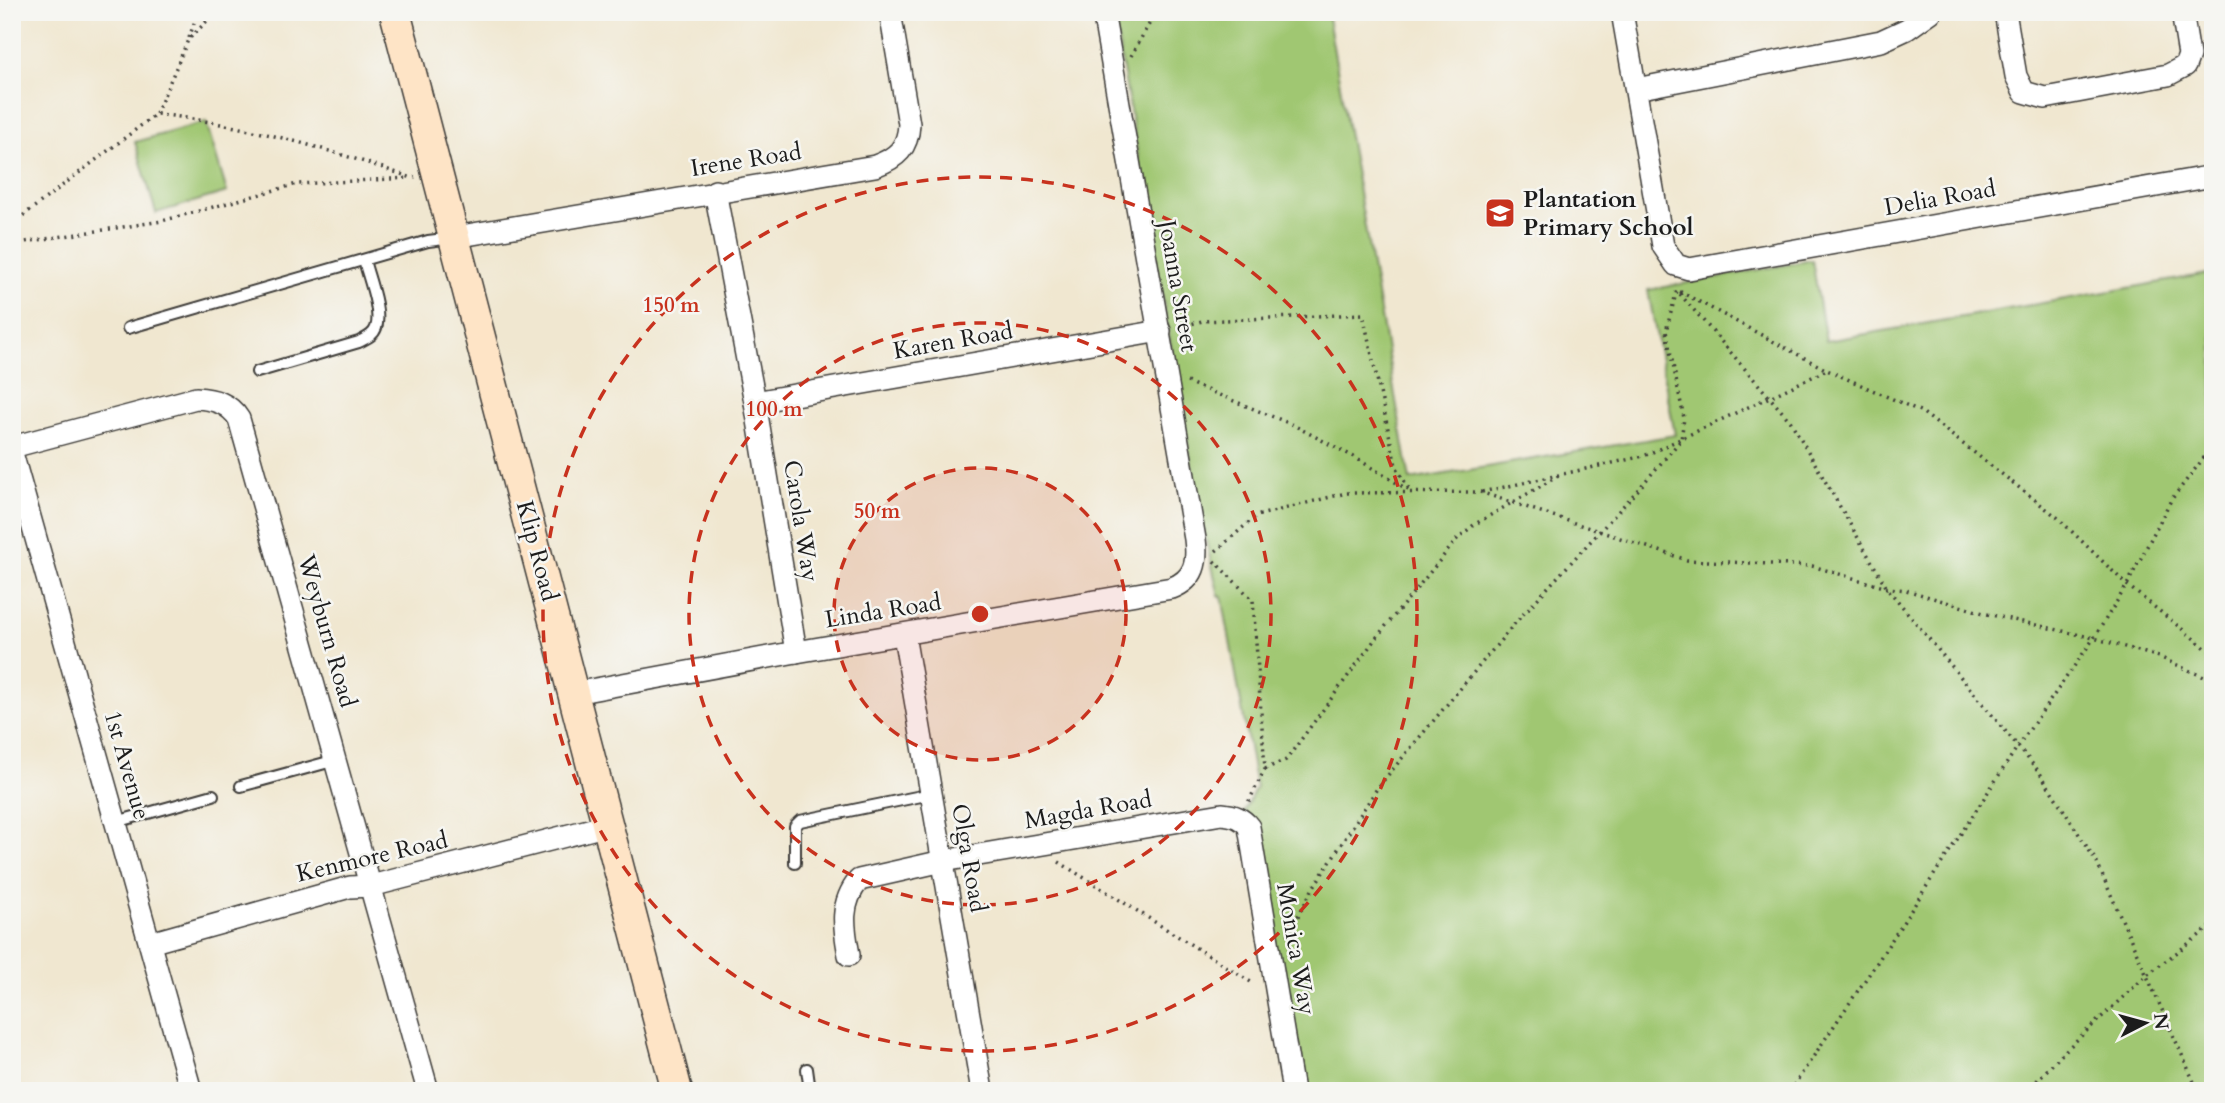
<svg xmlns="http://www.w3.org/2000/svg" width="2225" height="1103" font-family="Cardo,serif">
<rect width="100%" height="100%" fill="#f6f6f2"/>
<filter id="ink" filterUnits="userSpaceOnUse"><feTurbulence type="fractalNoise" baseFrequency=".0143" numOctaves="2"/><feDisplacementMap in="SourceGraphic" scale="14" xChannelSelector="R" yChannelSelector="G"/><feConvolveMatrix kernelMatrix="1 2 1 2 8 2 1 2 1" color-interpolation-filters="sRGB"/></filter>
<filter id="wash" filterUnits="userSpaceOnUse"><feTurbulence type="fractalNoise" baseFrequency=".00686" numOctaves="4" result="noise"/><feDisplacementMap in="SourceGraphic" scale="28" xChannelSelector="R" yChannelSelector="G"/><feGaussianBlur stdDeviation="1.57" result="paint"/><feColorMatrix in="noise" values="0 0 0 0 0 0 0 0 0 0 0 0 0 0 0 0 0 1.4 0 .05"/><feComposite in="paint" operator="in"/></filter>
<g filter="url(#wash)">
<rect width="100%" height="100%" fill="#f0e7d0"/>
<!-- green -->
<g fill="#a0c772" stroke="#5e7247" stroke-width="2">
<polygon points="1113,12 1327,12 1410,480 1675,435 1648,290 1812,260 1826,341 2213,273 2213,1091 1300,1091 1243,814 1256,787 1222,596 1219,596 1201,519"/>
<polygon points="206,122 227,192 156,213 135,142"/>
</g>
</g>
<g filter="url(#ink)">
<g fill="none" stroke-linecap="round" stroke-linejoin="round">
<!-- lane casing -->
<g stroke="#3c3a37" stroke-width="14">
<g id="lane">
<polyline points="128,328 428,241 453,238"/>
<path d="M257,372L359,342C366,338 373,336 376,328C382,311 368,277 364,260"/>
<polyline points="241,786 336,760"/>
<polyline points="116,822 213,795"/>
<polyline points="795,863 795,826 800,821 931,794"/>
<polyline points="807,1069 810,1091"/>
</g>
</g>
<!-- street casing -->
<g stroke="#3c3a37" stroke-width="24">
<g id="street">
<polyline points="1622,12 1663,246 1676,265 1689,269 2213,176"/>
<polyline points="2005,12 2016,76 2024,92 2045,98 2168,75 2185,66 2189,55 2182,12"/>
<polyline points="1636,89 1881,41 1907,29 1931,12"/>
<polyline points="715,191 755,402 796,652"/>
<path d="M455,237L875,166C897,158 908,148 909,124L890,12"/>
<polyline points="755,402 1160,331"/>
<path d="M12,447L196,398C214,399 229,403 239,419L428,1091"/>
<polyline points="12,453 191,1091"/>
<polyline points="904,635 982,1091"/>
<path d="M574,693L796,652L1172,588C1195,579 1198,562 1195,539L1103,12"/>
<polyline points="150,943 350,887 371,886 608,825"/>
<path d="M849,955C844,928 839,904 859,880L943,861L1222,814C1234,815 1242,818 1249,827L1293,1091"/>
</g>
</g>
<!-- secondary casing -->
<g stroke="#3c3a37" stroke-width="33">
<polyline id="secondary" points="395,12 677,1091"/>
</g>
<!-- path -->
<g stroke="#3c3a37" stroke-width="3.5" stroke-dasharray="2 5" stroke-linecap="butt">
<polyline points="12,16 18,12"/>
<polyline points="189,38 198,12"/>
<polyline points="1131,56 1156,12"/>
<polyline points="156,114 188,40 216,12"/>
<path d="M12,224L156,114C244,124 329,149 412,178L415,177"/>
<polyline points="12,244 162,221 297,184 409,178"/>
<polyline points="1680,294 1791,422 1887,588 2040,773 2096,861 2198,1091"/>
<polyline points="1179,327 1202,321 1363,314 1396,466 1410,491 1354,457 1291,424 1187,382"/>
<polyline points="1482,492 1644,456 1827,370"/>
<polyline points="1216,551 1256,516 1346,493 1480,492 1687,560 1812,566 1887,588 1906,590 1987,614 2094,638 2159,657 2213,681"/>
<polyline points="1214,561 1253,600 1265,769 1248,803"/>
<polyline points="1265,769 1286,760 1376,638 1459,537 1475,524 1562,474"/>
<polyline points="1059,862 1254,984"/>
<polyline points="1288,935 1313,888 1378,787 1516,622 1636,492 1681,440 1684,418 1666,331 1677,290 1827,370 1922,412 2057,517 2127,585 2213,654"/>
<polyline points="1790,1091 1878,961 2018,746 2094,638 2127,585 2171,500 2213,446"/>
<polyline points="2027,1091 2066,1050 2147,975 2213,925"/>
</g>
<!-- lane -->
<use href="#lane" stroke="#fff" stroke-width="10"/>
<!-- street -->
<use href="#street" stroke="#fff" stroke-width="21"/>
<!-- secondary -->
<use href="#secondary" stroke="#fee4c6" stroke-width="30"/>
</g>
</g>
<!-- distance rings -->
<circle cx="980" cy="614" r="146" fill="#c8321e" fill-opacity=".12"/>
<g fill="none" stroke="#c8321e" stroke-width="3.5" stroke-dasharray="12 9">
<circle cx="980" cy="614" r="146"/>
<circle cx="980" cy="614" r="291"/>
<circle cx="980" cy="614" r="437"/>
</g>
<!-- icons -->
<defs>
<g id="school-square" transform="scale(1.575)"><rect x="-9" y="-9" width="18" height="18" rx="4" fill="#c8321e" stroke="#f6f6f2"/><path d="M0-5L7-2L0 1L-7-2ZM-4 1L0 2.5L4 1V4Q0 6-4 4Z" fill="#fff"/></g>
</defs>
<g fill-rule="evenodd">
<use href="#school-square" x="1500" y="213"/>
</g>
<g text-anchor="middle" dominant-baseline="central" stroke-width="5" stroke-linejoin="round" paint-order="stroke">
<!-- street labels -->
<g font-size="24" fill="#1c1c1c" stroke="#f6f6f2">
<text transform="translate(746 160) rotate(-9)">Irene Road</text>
<text transform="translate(1940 198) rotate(-10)">Delia Road</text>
<text transform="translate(1178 286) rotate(80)">Joanna Street</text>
<text transform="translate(953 341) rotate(-10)">Karen Road</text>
<text transform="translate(801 521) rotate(81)">Carola Way</text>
<text transform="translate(537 551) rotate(75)">Klip Road</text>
<text transform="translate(883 611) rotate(-9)">Linda Road</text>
<text transform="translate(327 631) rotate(74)">Weyburn Road</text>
<text transform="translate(127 765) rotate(74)">1st Avenue</text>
<text transform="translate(1088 810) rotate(-10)">Magda Road</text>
<text transform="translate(372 857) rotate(-13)">Kenmore Road</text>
<text transform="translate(969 858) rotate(80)">Olga Road</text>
<text transform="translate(1296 949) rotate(80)">Monica Way</text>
</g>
<!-- poi labels -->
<g font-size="24" font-weight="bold" fill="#1c1c1c" stroke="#f6f6f2" text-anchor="start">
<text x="1523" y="199">Plantation<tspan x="1523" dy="28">Primary School</tspan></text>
</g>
</g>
<circle cx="980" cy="614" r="10" fill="#c8321e" stroke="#f6f6f2" stroke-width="3.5"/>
<g font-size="21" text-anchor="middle" font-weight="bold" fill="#c8321e" stroke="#f6f6f2" stroke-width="5" stroke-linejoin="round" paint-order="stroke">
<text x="671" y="312">150 m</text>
<text x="774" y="416">100 m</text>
<text x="877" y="518">50 m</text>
</g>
<!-- margin -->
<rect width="2225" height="1103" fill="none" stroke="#f6f6f2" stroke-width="42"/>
<!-- north arrow -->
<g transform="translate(2145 1023) rotate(84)" stroke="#f6f6f2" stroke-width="5" paint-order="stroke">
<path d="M0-5L12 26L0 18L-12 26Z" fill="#1c1c1c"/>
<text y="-10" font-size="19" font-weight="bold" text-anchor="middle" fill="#1c1c1c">N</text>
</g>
</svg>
